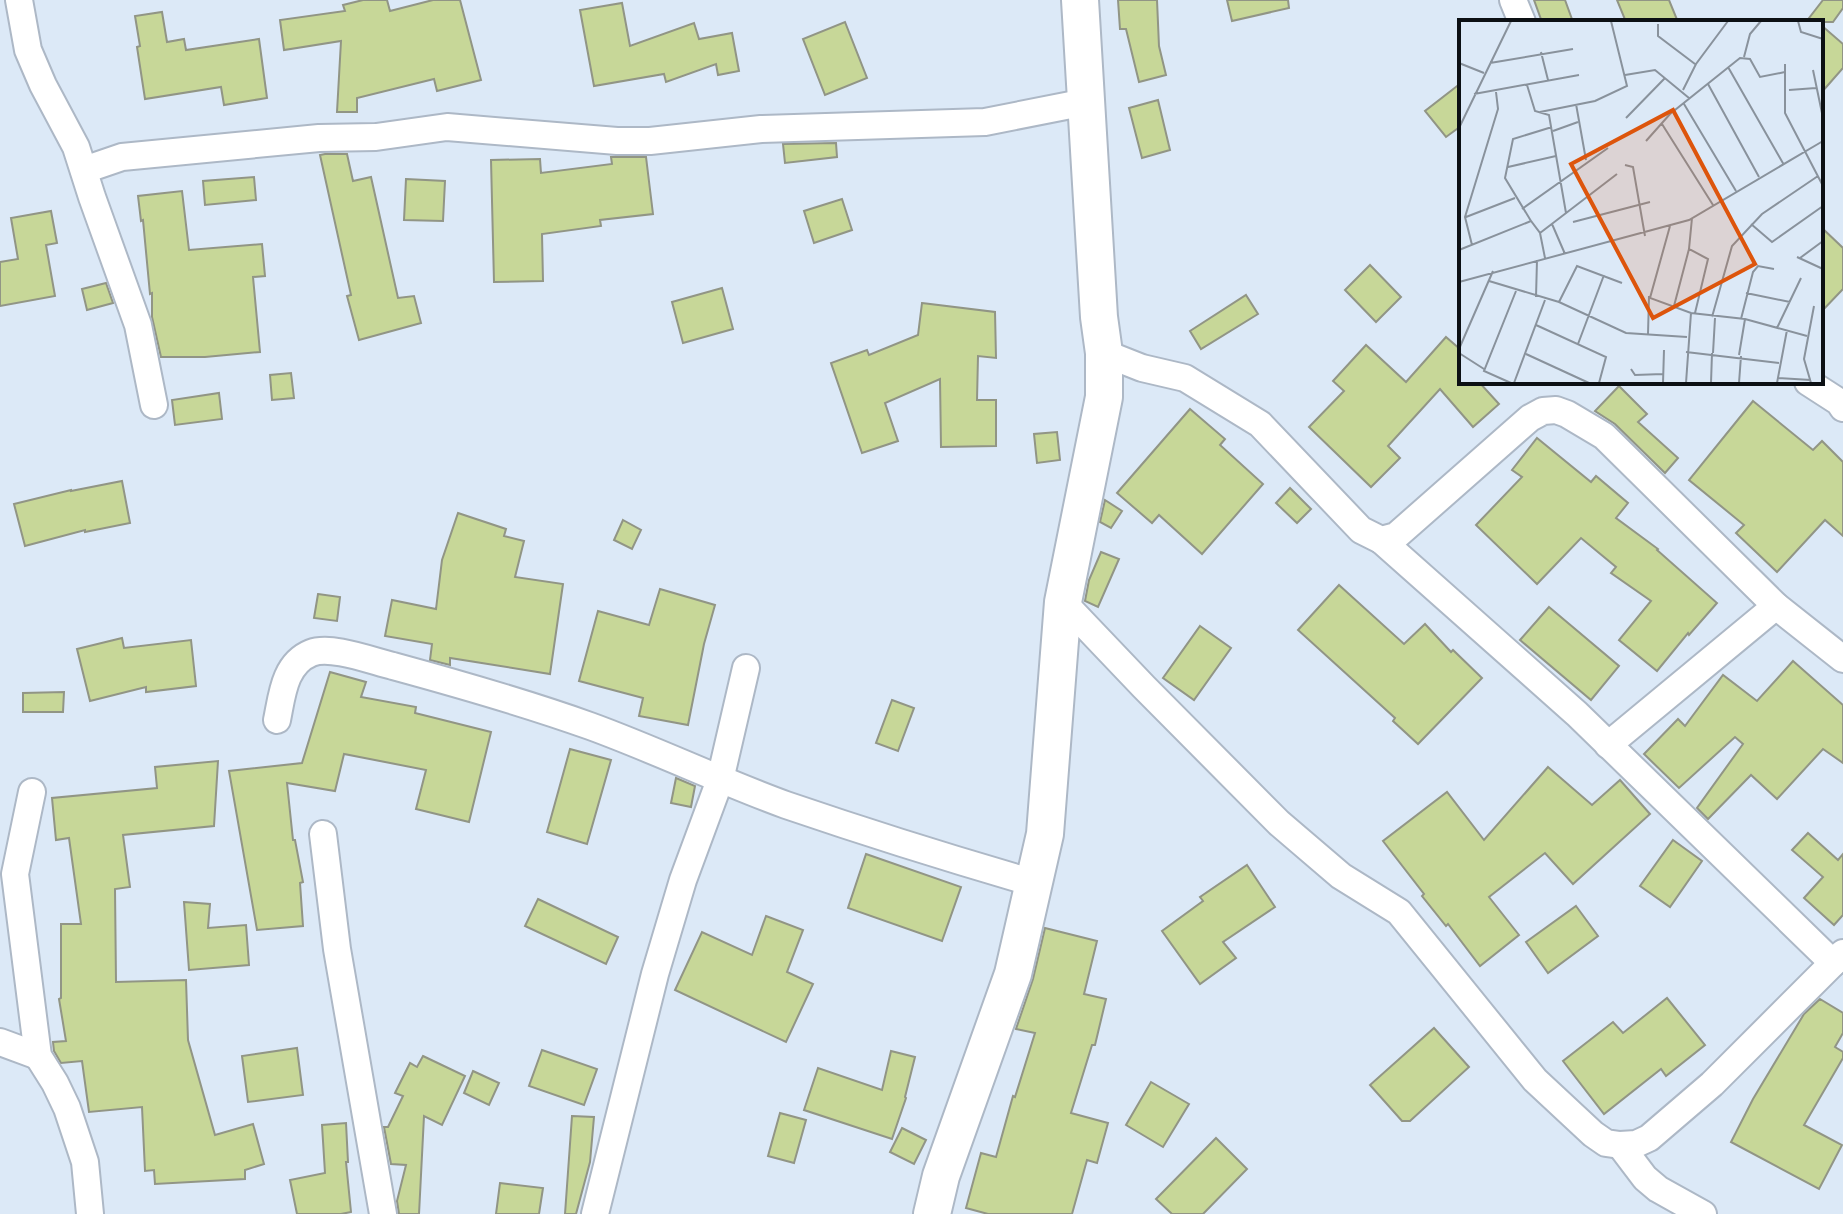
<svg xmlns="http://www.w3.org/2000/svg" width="1843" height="1214" font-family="'Space Grotesk',sans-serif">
<rect width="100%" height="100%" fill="#dce9f7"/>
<!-- building -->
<g fill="#c7d798" stroke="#919585" stroke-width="2">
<polygon points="363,0 387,0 390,11 433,0 460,0 481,80 437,91 434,79 357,98 357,112 337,112 341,41 284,50 280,20 345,11 343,5"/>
<polygon points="1118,0 1157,0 1159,46 1166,75 1139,82 1126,29 1120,29"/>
<polygon points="1227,0 1288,0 1289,8 1232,21"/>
<polygon points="1534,0 1565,0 1573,22 1542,22"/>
<polygon points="1617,0 1669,0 1678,22 1626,22"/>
<polygon points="1823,0 1843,0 1843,8 1833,22 1806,22"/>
<polygon points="622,3 630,46 694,23 699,39 732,33 739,71 718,75 716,64 666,82 664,74 594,86 580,10"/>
<polygon points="162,12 167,42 184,39 186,50 259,39 267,98 224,105 221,87 145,99 137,47 140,46 135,16"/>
<polygon points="845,22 867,78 825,95 803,39"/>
<polygon points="1821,25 1843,44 1843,68 1821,93"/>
<polygon points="1461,83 1461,126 1446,137 1425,111"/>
<polygon points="1158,100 1170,150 1142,158 1129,108"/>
<polygon points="836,143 837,157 785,163 783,144"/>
<polygon points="325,154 347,154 353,181 371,177 398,298 414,296 421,323 359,340 347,296 351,295 320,155"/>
<polygon points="611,157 646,157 653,214 600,220 601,226 542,234 543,281 494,282 491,160 540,159 541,173 612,164"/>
<polygon points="254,177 256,200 205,205 203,181"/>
<polygon points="406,179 445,181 443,221 404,220"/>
<polygon points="182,191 189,250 262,244 265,276 253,277 260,352 205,357 161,357 152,317 152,293 150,294 143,220 141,221 138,196"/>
<polygon points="842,199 852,230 814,243 804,211"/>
<polygon points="51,211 57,243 46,245 55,296 0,306 0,262 18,259 11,218"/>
<polygon points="1821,227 1843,248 1843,289 1821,312"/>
<polygon points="1370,265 1401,297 1376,322 1345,290"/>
<polygon points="106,283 113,303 87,310 82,289"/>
<polygon points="722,288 733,329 683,343 672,302"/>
<polygon points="1246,295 1258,314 1201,349 1190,331"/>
<polygon points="922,303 995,312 996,358 978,356 977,400 996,400 996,446 941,447 940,379 885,403 898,441 862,453 831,363 867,350 869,355 918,335"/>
<polygon points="1446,337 1461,350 1461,382 1479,382 1499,404 1473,427 1440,389 1388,446 1400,458 1371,487 1309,427 1344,391 1333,381 1366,345 1406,382"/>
<polygon points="291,373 294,398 272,400 270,375"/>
<polygon points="1619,386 1647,414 1638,422 1678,458 1665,473 1615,424 1595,411"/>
<polygon points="219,393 222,419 175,425 172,400"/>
<polygon points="1753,401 1813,450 1822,441 1843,462 1843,536 1825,520 1777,572 1736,533 1744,525 1689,480"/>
<polygon points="1190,409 1225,439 1220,445 1263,484 1202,554 1159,515 1152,523 1117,493"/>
<polygon points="1057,432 1060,460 1037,463 1034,434"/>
<polygon points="1537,438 1591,482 1596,476 1628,503 1616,518 1658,549 1657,550 1717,603 1689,635 1688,633 1657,671 1619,640 1651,601 1611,573 1616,567 1581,538 1537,584 1476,525 1522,477 1512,470"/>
<polygon points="122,481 130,523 85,532 85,530 25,546 14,504 71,490 71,491"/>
<polygon points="1290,488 1311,509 1297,523 1276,503"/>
<polygon points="1105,500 1122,511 1111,528 1100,522"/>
<polygon points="458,513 506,529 504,536 524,541 515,577 563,584 550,674 450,658 450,665 430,660 432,644 385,636 392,600 436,609 442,560"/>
<polygon points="623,520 641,530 632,549 614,540"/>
<polygon points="1101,552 1119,559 1098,607 1085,601 1089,580"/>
<polygon points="1339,585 1404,644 1425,624 1451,652 1453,650 1482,678 1418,744 1393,721 1395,718 1298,630"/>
<polygon points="660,589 715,605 704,644 688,725 639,716 643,698 579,681 598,611 649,625"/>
<polygon points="318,594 340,597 337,621 314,618"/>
<polygon points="1549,607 1619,666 1591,700 1520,640"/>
<polygon points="1200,626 1231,648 1194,700 1163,678"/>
<polygon points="122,638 124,648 191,640 196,686 146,692 146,687 90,701 77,649"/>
<polygon points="1793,661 1843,705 1843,763 1823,749 1777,799 1751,775 1708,819 1697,808 1743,744 1735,737 1679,788 1644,754 1678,719 1685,726 1723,675 1757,701"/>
<polygon points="330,672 366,682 361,697 416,707 415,713 491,732 469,822 416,809 426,770 344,754 335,791 287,783 293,840 295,840 303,882 300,883 303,926 257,930 229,771 302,763"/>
<polygon points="64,692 63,712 23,712 23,693"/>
<polygon points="892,700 914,708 898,751 876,743"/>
<polygon points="570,749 611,760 587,844 547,832"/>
<polygon points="218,761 214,826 123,835 130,887 115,889 116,982 186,980 188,1040 215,1135 253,1124 264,1164 245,1170 245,1179 155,1184 154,1170 145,1171 142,1107 89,1112 82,1061 61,1063 54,1051 53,1042 66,1041 59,999 61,998 61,924 81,924 69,838 56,840 52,798 157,788 155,767"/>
<polygon points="1548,767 1592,805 1620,780 1650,814 1573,884 1545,853 1489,897 1519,935 1480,966 1448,924 1446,926 1422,896 1424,894 1383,841 1447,792 1484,840"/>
<polygon points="676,778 695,786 691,807 671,803"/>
<polygon points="1808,833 1838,860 1843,854 1843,915 1834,925 1804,898 1823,877 1792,850"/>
<polygon points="1673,840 1702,861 1670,907 1640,886"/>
<polygon points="866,854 961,887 942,941 848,908"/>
<polygon points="1247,865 1275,907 1223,942 1236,958 1200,984 1162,931 1203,901 1200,897"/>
<polygon points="538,899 618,937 606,964 525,926"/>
<polygon points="184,902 210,904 208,928 246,925 249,965 189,970"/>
<polygon points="1576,906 1598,936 1548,973 1526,942"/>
<polygon points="766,916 803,930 787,972 813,984 786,1042 675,990 702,932 752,955"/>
<polygon points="1045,928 1097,941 1084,994 1106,999 1095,1045 1092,1045 1071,1113 1108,1123 1097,1163 1087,1160 1072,1214 988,1214 966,1208 981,1153 996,1157 1013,1096 1015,1097 1035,1033 1016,1029 1033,979"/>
<polygon points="1667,998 1705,1045 1666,1076 1661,1069 1604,1114 1563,1061 1613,1022 1623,1033"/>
<polygon points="1820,999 1843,1013 1843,1033 1835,1047 1843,1052 1843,1058 1804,1125 1842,1145 1819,1189 1731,1142 1753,1099 1804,1014"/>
<polygon points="1434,1028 1469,1067 1410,1121 1402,1121 1370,1085"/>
<polygon points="297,1048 303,1095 248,1102 242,1056"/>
<polygon points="542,1050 597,1069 584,1105 529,1086"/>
<polygon points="891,1051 915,1057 905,1097 906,1098 892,1139 804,1110 818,1068 882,1090"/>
<polygon points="423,1056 465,1076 442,1125 424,1116 419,1214 399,1214 397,1201 406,1165 391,1164 384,1127 388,1127 403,1096 395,1093 410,1063 417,1067"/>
<polygon points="473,1071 499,1083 489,1105 464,1093"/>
<polygon points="1151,1082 1189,1104 1163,1147 1126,1125"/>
<polygon points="780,1113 806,1120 794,1163 768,1156"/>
<polygon points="572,1116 594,1117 590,1162 576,1214 565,1214"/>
<polygon points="346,1123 348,1162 346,1162 351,1212 341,1214 297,1214 290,1180 325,1173 322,1125"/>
<polygon points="902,1128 926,1140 914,1164 890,1152"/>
<polygon points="1216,1138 1247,1169 1203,1214 1172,1214 1156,1199"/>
<polygon points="500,1183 543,1188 539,1214 496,1214"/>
</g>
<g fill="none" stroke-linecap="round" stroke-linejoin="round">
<!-- street casing -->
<g stroke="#adb8c6" stroke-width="30">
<g id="street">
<polyline points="19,0 28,50 43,85 76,147 92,197 138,325 154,405"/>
<polyline points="1513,0 1522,22"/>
<polyline points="84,170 122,157 319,138 376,137 447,127 617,141 650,141 761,129 985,122 1086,102"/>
<polyline points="1104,353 1142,368 1185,378 1260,424 1361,530 1381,540 1396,536 1530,418 1543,411 1556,410 1567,414 1604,436 1776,606 1843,659"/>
<polyline points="1808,382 1839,402 1843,408"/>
<polyline points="1381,540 1577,714 1833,963"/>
<polyline points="1063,602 1144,687 1279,823 1341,876 1399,912 1535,1080 1593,1134 1606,1143 1620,1145 1636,1144 1649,1138 1712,1084 1843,953"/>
<path d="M277,720C282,696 284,664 311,653C331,645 372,661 393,666C459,684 526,703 590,726C656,750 720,781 786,805C868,833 951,859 1034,883"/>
<polyline points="1608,745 1776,606"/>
<polyline points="32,792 15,874 38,1056 55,1083 67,1108 85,1162 90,1214"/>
<polyline points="323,834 337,949 383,1214"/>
<polyline points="0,1042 38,1056"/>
<polyline points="1620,1145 1645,1178 1658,1189 1703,1214"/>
<polyline points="595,1214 655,974 683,880 720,780 746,668"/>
</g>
</g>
<!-- secondary casing -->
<g stroke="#adb8c6" stroke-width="40">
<polyline id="secondary" points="932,1214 941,1176 1013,974 1045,834 1063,602 1104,397 1104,353 1099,317 1080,0"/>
</g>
<!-- street -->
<use href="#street" stroke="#fff" stroke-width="26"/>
<!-- secondary -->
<use href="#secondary" stroke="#fff" stroke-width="36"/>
</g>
<!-- overview -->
<g transform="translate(1459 20)">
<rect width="364" height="364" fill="#dce9f7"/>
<path fill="none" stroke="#89929c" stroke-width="2" d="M339,1L342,12L364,19M199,4V16L236,44M82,32L89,60M285,37L291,14L302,1M0,43L25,53M31,43L114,29M326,44V93L364,166M269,47L325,145M354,50L364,98M166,55L196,50L230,78M249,64L300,157M68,65L76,91L90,95L107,193M224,70L237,44L269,1M330,70L357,68M15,74L120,55M117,84L127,140M225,84L277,171M81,92L136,81L168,66L152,1M167,98L206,58M203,104L254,185M0,108L52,1M94,111L119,102M187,121L211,94L281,38L291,39L301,57L326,52M166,145L174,147L186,216M49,147L97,136M63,189L149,128M7,197L56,178M233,198L230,229L249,239L236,293M72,201L46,158L54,119L93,107M114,202L191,182M93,204L106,234M292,204L313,222L364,186M211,206L191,278L232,293L286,299L348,316M81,213L158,154M13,225L6,197L39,89L37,72M0,230L72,201L81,213L86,238M338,237L364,249M341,238L364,221M30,261L100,282L167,313L228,317M0,262L230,200L364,121M287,273L331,282M77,277L78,240M100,282L118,246L163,263M215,286L230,229M253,297L273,226L303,194L359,156M282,299L294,252L299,246L315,249M77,305L147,337L140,363M318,308L342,258M189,314L190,276M119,324L145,255M0,329L34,251M227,332L320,343M0,333L25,349M254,333L256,298M67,334L130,363M280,335L286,299M172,349L176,355L204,354M319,358L352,360M52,363L25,351L57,271M55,363L86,280M204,363L205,330M227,363L232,293M252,363L253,333M280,363L282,336M318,363L328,310M352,363L345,339L355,286"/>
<path fill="#dd550c" fill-opacity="0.15" stroke="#dd550c" stroke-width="4" d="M214,90L296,244L194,298L112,144Z"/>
<rect width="364" height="364" fill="none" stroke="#0c1014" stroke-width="4"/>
</g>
</svg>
